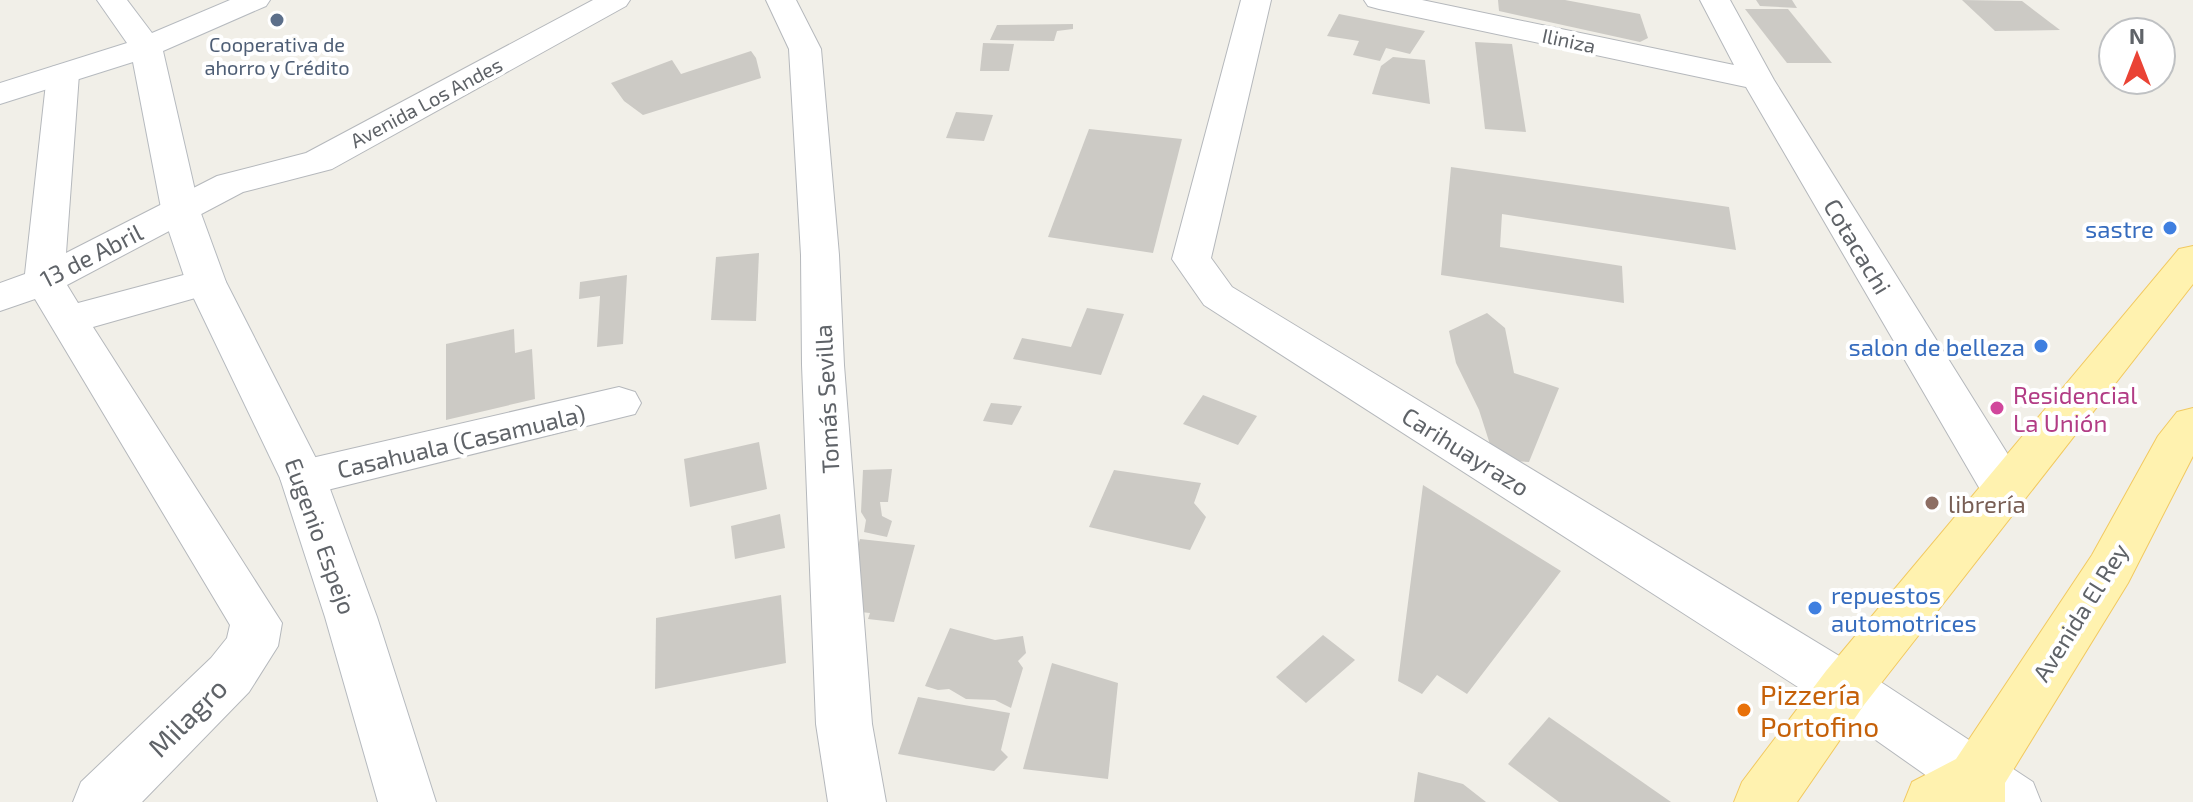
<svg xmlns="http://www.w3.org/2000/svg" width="2193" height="802" font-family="'Exo 2',sans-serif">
<rect width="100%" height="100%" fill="#f1efe8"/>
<!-- building -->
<g fill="#cccac5">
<polygon points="1498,0 1565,0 1640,14 1648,38 1640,42 1499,11"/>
<polygon points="1756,0 1792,0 1797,8 1760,6"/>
<polygon points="1962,0 2022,1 2060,30 1995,31"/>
<polygon points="1745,9 1788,9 1832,63 1787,63"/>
<polygon points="1339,14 1425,31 1410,54 1386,48 1380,61 1353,55 1359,41 1327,36"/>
<polygon points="1073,24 1073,29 1057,31 1054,41 990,40 997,25"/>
<polygon points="1475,42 1512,44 1526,132 1485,129"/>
<polygon points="983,43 1014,44 1009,71 980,71"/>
<polygon points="751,51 756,58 761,78 643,115 624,101 611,83 672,60 681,74"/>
<polygon points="1393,57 1425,60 1430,104 1372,94 1381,66"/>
<polygon points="956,112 993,115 984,141 946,138"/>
<polygon points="1089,129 1182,139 1153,253 1048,237"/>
<polygon points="1451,167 1729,207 1736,250 1502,214 1500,247 1622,266 1624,303 1441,275"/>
<polygon points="759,253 756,321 711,320 716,257"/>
<polygon points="627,275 623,344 597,347 600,296 579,299 580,282"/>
<polygon points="1087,308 1124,314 1101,375 1013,359 1022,338 1071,347"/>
<polygon points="1487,313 1505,328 1514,373 1559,388 1529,462 1495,460 1479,410 1456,363 1449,331"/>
<polygon points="514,329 515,353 532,349 535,399 446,420 446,344"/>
<polygon points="1203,395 1257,416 1238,445 1183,424"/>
<polygon points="991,403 1022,406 1012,425 983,421"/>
<polygon points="759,442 767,489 690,507 684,459"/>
<polygon points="892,469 888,502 880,502 882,516 892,521 887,537 864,532 866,520 861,512 863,470"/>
<polygon points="1114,470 1201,483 1194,503 1206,517 1190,550 1089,527"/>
<polygon points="1423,485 1561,571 1467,694 1437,675 1422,694 1398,681"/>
<polygon points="780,514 785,548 735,559 731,526"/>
<polygon points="860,539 915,545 894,622 868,619 870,613 850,611 846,584"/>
<polygon points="781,595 786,663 655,689 656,618"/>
<polygon points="950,628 995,640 1023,636 1026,653 1018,661 1023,668 1011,708 995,700 966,699 949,689 938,690 925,686"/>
<polygon points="1323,635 1355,660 1306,703 1276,677"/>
<polygon points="1052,663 1118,683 1108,779 1023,769"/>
<polygon points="918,697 1010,713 1001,750 1008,757 994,771 898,754"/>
<polygon points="1549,717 1671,802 1559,802 1508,764"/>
<polygon points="1418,772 1463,784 1486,802 1414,802"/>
</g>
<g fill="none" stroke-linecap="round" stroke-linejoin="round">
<!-- street casing -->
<g stroke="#b5b8bc" stroke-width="2">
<g id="street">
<polygon points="593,0 630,0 626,6 332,169 243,192 67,285 78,303 206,269 220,273 226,282 220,291 93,327 282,623 278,646 249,692 142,802 73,802 81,782 211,658 227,638 230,625 35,299 0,311 0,283 25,274 47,74 52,67 63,64 74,67 79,74 66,253 217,176 306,153"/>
<polygon points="766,0 796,0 821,49 839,255 844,365 872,724 886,802 828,802 816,724 802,365 801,255 789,49"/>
<polygon points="1241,0 1271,0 1211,258 1232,287 1864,671 2033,782 2041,802 1964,802 1826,705 1204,305 1172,259"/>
<polygon points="1364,0 1422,0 1734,65 1700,0 1730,0 1774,80 2022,477 2029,490 2022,503 2005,508 1988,503 1746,87 1379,9 1368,6"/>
<polygon points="619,387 635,392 641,403 635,414 303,496 286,491 280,478 286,465 303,460"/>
</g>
</g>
<!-- secondary casing -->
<g stroke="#b6babf" stroke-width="2">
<polygon id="secondary" points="97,0 127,0 152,33 230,0 270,0 266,6 163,51 199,208 226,282 326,478 377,617 436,802 378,802 325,617 280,478 186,282 161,208 133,62 0,104 0,83 127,43"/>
</g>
<!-- primary casing -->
<g stroke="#f2c960" stroke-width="2">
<g id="primary">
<polygon points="2193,246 2193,284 1864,705 1797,802 1734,802 1742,782 1826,671 2179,249"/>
<polygon points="2193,408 2193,456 2128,583 2005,783 2005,802 1904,802 1912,782 1956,759 2092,555 2158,436 2177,412"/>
</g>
</g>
<!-- street -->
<use href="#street" fill="#fff" fill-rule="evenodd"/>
<!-- secondary -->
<use href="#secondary" fill="#fff" fill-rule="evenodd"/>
<!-- primary -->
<use href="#primary" fill="#fff2af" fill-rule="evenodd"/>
</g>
<!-- markers -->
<circle fill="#5c6f8a" stroke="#fff" stroke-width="3" cx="277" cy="20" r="8"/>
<g fill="#3f7fe0" stroke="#fff" stroke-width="3">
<circle cx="2170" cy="228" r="8"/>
<circle cx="2041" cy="346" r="8"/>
<circle cx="1815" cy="608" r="8"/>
</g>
<circle fill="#d1479c" stroke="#fff" stroke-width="3" cx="1997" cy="408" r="8"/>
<circle fill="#8d6e63" stroke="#fff" stroke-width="3" cx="1932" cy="503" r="8"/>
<circle fill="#e8710a" stroke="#fff" stroke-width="3" cx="1744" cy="710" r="8"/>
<g text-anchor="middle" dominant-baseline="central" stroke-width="8" stroke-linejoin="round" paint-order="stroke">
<!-- far-street labels -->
<g font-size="20" fill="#5f6368" stroke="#fff">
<text transform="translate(1569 40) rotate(12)">Iliniza</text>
<text transform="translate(426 102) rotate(-28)">Avenida Los Andes</text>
</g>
<!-- far-service labels -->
<g font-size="20" fill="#4e5e75" stroke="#fff">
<text x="277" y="44">Cooperativa de<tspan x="277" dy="23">ahorro y Crédito</tspan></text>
</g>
<!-- shop labels -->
<g font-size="24" fill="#366cbe" stroke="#fff" text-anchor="end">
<text x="2154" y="228">sastre</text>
<text x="2025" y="346">salon de belleza</text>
<text x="1831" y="594" text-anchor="start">repuestos<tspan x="1831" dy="28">automotrices</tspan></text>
</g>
<!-- street labels -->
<g font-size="24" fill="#5f6368" stroke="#fff">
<text transform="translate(1858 246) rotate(59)">Cotacachi</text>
<text transform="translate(91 255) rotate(-27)">13 de Abril</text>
<text transform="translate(826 399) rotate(-93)">Tomás Sevilla</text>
<text transform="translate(461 441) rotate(-13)">Casahuala (Casamuala)</text>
<text transform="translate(1466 451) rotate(32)">Carihuayrazo</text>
<text transform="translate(321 536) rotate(70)">Eugenio Espejo</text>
<text transform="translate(2080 612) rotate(-58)">Avenida El Rey</text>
</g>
<!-- hotel labels -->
<g font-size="24" fill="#b23c85" stroke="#fff" text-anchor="start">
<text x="2013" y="394">Residencial<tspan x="2013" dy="28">La Unión</tspan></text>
</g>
<!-- education labels -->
<g font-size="24" fill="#785e54" stroke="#fff" text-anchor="start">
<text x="1948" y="503">librería</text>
</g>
<!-- near-food labels -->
<g font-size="28" fill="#c56008" stroke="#fff" text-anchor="start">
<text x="1760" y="694">Pizzería<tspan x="1760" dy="32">Portofino</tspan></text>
</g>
<!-- near-street labels -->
<g font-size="28" fill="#5f6368" stroke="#fff">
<text transform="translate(187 717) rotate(-45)">Milagro</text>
</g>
</g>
<!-- north arrow -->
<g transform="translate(2137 56)"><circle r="38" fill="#ffffff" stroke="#bfc1c3" stroke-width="2"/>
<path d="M0-6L14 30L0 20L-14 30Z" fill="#ea4335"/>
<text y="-12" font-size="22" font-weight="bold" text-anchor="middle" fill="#5f6368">N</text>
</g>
</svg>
